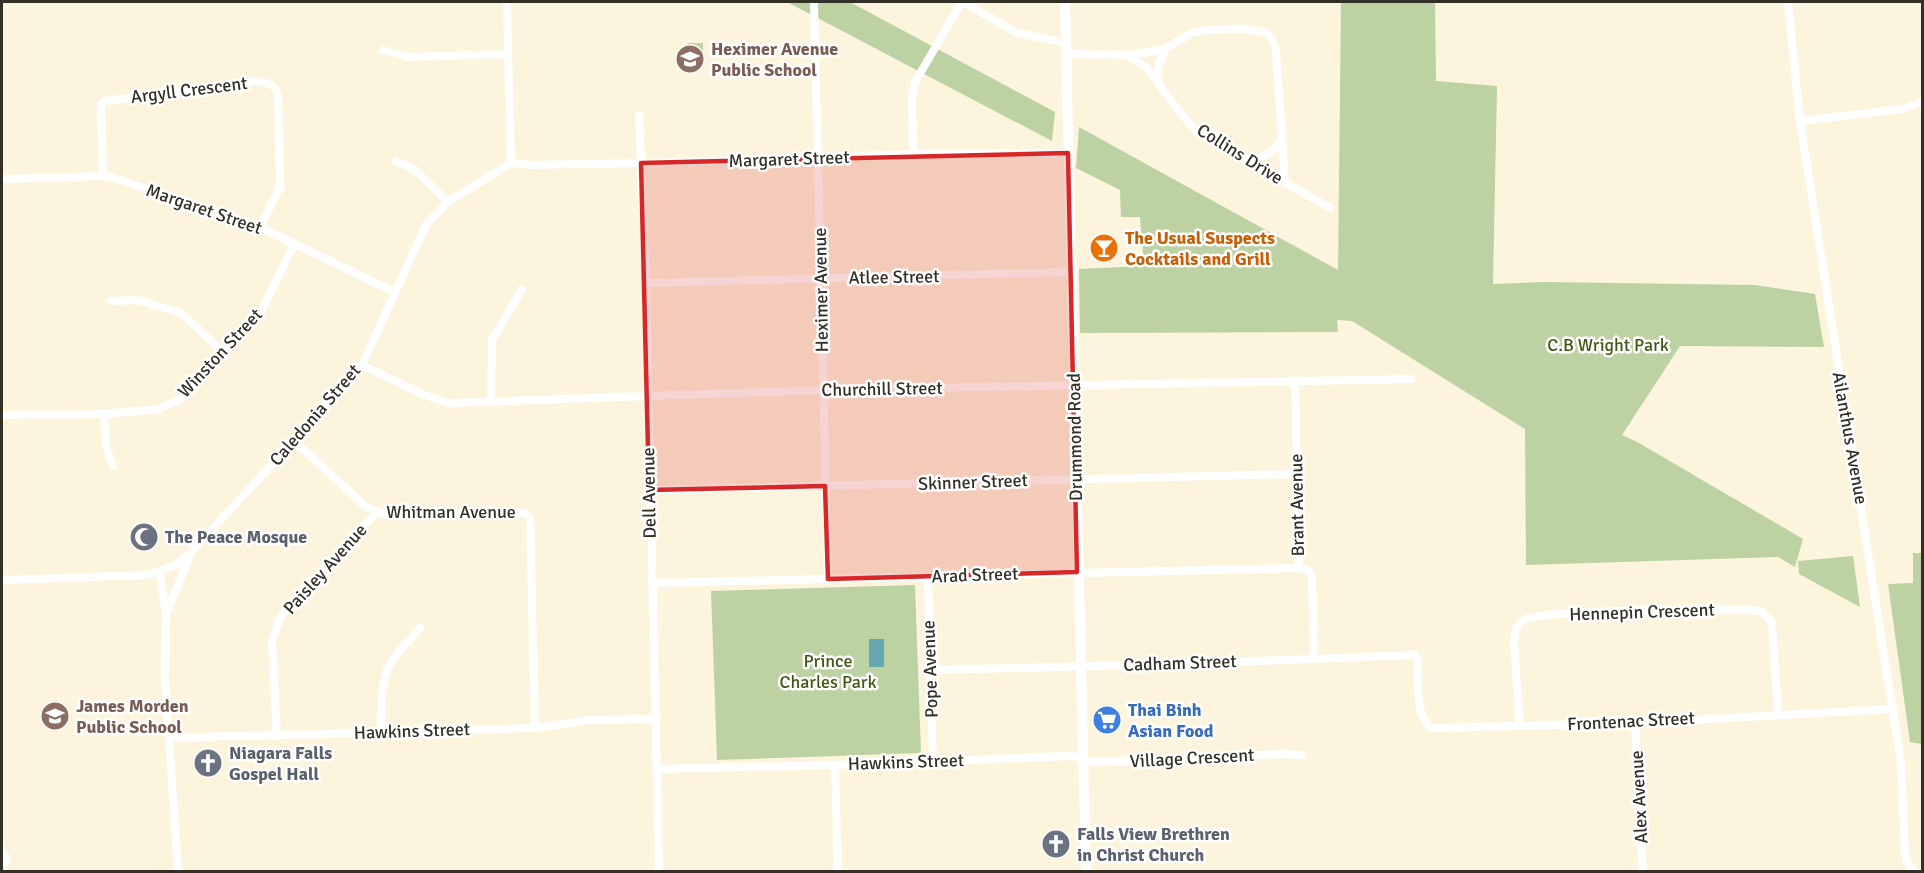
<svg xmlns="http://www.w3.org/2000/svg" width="1924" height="873" font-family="Signika,sans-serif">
<rect width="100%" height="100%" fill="#fcf4dd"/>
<!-- green -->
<g fill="#bcd2a3">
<polygon points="787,2 850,2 1055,112 1052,141"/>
<polygon points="1341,2 1435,2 1436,81 1497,86 1493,284 1544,282 1755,285 1815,294 1824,347 1680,346 1622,435 1639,443 1803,539 1795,567 1778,557 1526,565 1525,429 1352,321 1337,320 1338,332 1080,333 1079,269 1144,266 1140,217 1121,217 1120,190 1076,168 1079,127 1338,270"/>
<rect x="688" y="43" width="15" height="15"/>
<polygon points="1913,553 1922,553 1922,744 1910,742 1888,584 1913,583"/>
<polygon points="1853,556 1860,607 1799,574 1798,561"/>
<polygon points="915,585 921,753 717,760 711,591"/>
</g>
<!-- water -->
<rect fill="#66a8b1" x="869" y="639" width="15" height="28"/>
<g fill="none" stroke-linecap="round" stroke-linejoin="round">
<!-- street -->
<g stroke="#fff" stroke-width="8">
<polyline points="507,2 511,163"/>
<polyline points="814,2 828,579"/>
<polyline points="964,2 1017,33 1066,43"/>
<polyline points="1788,2 1800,121 1901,763 1905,852 1907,862 1915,872"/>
<polyline points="383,50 409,57 508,54"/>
<polyline points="1066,54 1127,55 1143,53 1166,48 1192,33 1206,30 1245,29 1265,32 1272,39 1276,50 1285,183"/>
<polyline points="1127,55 1147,68 1174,105 1198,133 1330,208"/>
<path d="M1159,81C1156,68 1160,60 1166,48"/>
<polyline points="639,115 646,283 659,872"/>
<polyline points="1800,121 1902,109 1922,102"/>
<polyline points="913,154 912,96 915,82 962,2"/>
<path d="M1245,160C1262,159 1273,154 1281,139"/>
<polyline points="396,161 414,169 448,202"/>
<polyline points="511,163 531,165 641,163 913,154 1068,153"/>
<path d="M103,176L101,105L105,101L257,81C270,83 276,84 278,97L280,187L260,227"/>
<polyline points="2,179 103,176 114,178 260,227 394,292"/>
<polyline points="646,283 1071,272"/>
<polyline points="111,301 138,300 181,313 224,353"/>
<polyline points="362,365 422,394 448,403 824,390 1411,379"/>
<polyline points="1295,380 1299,568"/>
<polyline points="491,402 492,340 522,289"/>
<polyline points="104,414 106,446 113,466"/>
<polyline points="2,415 104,414 159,409 182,398 261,312 294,244"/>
<polyline points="294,441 364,505 377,512 391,515 519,513 525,513 530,518 535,728"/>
<polyline points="649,490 1296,474"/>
<polyline points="159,573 162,587 166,616 165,678 178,872"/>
<polyline points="928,577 933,761"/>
<polyline points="2,580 148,575 176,565 191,552 354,376 362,365 426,225 448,202 511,163"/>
<polyline points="652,583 1299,568 1308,570 1312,576 1314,658"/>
<polyline points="167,612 191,553"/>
<path d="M930,670L1181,664L1414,655L1418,660C1419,680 1414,714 1431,728L1635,723L1894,709"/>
<polyline points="1635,723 1643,872"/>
<path d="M1520,726L1514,642C1515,635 1515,626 1522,621C1537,609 1705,610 1736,609L1761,611L1772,622L1778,715"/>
<path d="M381,732C382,712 380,689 387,670C394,654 409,641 420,628"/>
<polyline points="277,736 272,640 279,621 288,605 377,512"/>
<polyline points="169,738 535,728 591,720 655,719"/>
<polyline points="835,765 838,872"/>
<polyline points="657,769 835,765 1072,756 1095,762 1282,754 1302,755"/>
<polyline points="2,850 7,859 2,868"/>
</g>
<!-- secondary -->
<polyline stroke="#fff" stroke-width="10" points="1065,2 1086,872"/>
</g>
<!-- marked area -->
<path fill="#d62828" fill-opacity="0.2" stroke="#d62828" stroke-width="4.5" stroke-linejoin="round" d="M1068,153L1077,572L828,579L825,486L649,490L641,163Z"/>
<!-- icons -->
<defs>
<g id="school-disc" transform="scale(1.5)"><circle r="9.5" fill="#8d6e63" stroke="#fff"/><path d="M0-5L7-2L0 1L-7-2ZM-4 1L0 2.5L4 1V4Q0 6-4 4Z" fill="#fff"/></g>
<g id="bar-disc" transform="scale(1.5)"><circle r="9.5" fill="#e8710a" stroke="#fff"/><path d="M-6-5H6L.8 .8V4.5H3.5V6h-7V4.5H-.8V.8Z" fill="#fff"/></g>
<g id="mosque-disc" transform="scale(1.5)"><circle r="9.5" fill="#6b7280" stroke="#fff"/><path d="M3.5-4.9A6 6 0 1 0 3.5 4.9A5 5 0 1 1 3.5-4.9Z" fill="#fff"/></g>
<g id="supermarket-disc" transform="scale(1.5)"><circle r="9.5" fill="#3f7fe0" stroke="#fff"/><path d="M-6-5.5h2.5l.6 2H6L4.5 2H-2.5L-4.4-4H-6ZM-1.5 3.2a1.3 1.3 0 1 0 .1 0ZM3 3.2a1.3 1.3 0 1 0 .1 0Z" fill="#fff"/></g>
<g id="church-disc" transform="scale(1.5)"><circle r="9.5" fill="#6b7280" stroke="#fff"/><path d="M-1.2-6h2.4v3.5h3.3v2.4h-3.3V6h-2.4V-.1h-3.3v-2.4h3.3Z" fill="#fff"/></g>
</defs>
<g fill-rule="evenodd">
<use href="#school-disc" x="690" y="59"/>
<use href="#bar-disc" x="1104" y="248"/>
<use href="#mosque-disc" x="144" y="537"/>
<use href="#school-disc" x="55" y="716"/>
<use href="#supermarket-disc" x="1107" y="720"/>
<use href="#church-disc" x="208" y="763"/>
<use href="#church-disc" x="1056" y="844"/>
</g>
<g text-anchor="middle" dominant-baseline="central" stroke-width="5" stroke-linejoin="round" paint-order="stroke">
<!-- education labels -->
<g font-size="18" font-weight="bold" fill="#785e54" stroke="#fff" text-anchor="start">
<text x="711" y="49">Heximer Avenue<tspan x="711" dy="21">Public School</tspan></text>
<text x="76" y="706">James Morden<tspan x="76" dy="21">Public School</tspan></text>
</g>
<!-- street labels -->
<g font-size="18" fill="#333027" stroke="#fff">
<text transform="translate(189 90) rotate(-7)">Argyll Crescent</text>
<text transform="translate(1240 154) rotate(32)">Collins Drive</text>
<text transform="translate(789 159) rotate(-2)">Margaret Street</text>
<text transform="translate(204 209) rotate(19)">Margaret Street</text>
<text transform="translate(894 277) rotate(-1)">Atlee Street</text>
<text transform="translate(821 290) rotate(-91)">Heximer Avenue</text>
<text transform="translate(220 353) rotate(-47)">Winston Street</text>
<text transform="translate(882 389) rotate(-1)">Churchill Street</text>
<text transform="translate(315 415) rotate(-49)">Caledonia Street</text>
<text transform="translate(1075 437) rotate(-91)">Drummond Road</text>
<text transform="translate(1850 438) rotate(80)">Ailanthus Avenue</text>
<text transform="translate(973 482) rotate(-2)">Skinner Street</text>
<text transform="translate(649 493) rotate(-91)">Dell Avenue</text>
<text transform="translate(1297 505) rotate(-91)">Brant Avenue</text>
<text x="451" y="512">Whitman Avenue</text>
<text transform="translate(325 569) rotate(-48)">Paisley Avenue</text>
<text transform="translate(975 575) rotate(-2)">Arad Street</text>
<text transform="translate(1642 612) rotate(-2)">Hennepin Crescent</text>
<text transform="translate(1180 663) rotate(-2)">Cadham Street</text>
<text transform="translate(930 669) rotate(-92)">Pope Avenue</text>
<text transform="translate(1631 721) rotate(-3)">Frontenac Street</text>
<text transform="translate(412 731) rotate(-2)">Hawkins Street</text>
<text transform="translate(1192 758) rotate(-3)">Village Crescent</text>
<text transform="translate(906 762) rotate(-2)">Hawkins Street</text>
<text transform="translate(1639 797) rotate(-93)">Alex Avenue</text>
</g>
<!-- food labels -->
<g font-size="18" font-weight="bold" fill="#c56008" stroke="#fff" text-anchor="start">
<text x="1125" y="238">The Usual Suspects<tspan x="1125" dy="21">Cocktails and Grill</tspan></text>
</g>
<!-- park labels -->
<g font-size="18" fill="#3e5813" stroke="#fff">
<text x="1608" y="345">C.B Wright Park</text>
<text x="828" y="661">Prince<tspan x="828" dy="21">Charles Park</tspan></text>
</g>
<!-- worship labels -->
<g font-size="18" font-weight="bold" fill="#5b616d" stroke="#fff" text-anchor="start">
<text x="165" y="537">The Peace Mosque</text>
<text x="229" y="753">Niagara Falls<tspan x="229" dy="21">Gospel Hall</tspan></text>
<text x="1077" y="834">Falls View Brethren<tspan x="1077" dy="21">in Christ Church</tspan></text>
</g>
<!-- shop labels -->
<g font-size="18" font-weight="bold" fill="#366cbe" stroke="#fff" text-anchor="start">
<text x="1128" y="710">Thai Binh<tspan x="1128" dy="21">Asian Food</tspan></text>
</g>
</g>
<!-- border -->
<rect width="1924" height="873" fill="none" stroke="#333027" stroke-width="6"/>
</svg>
